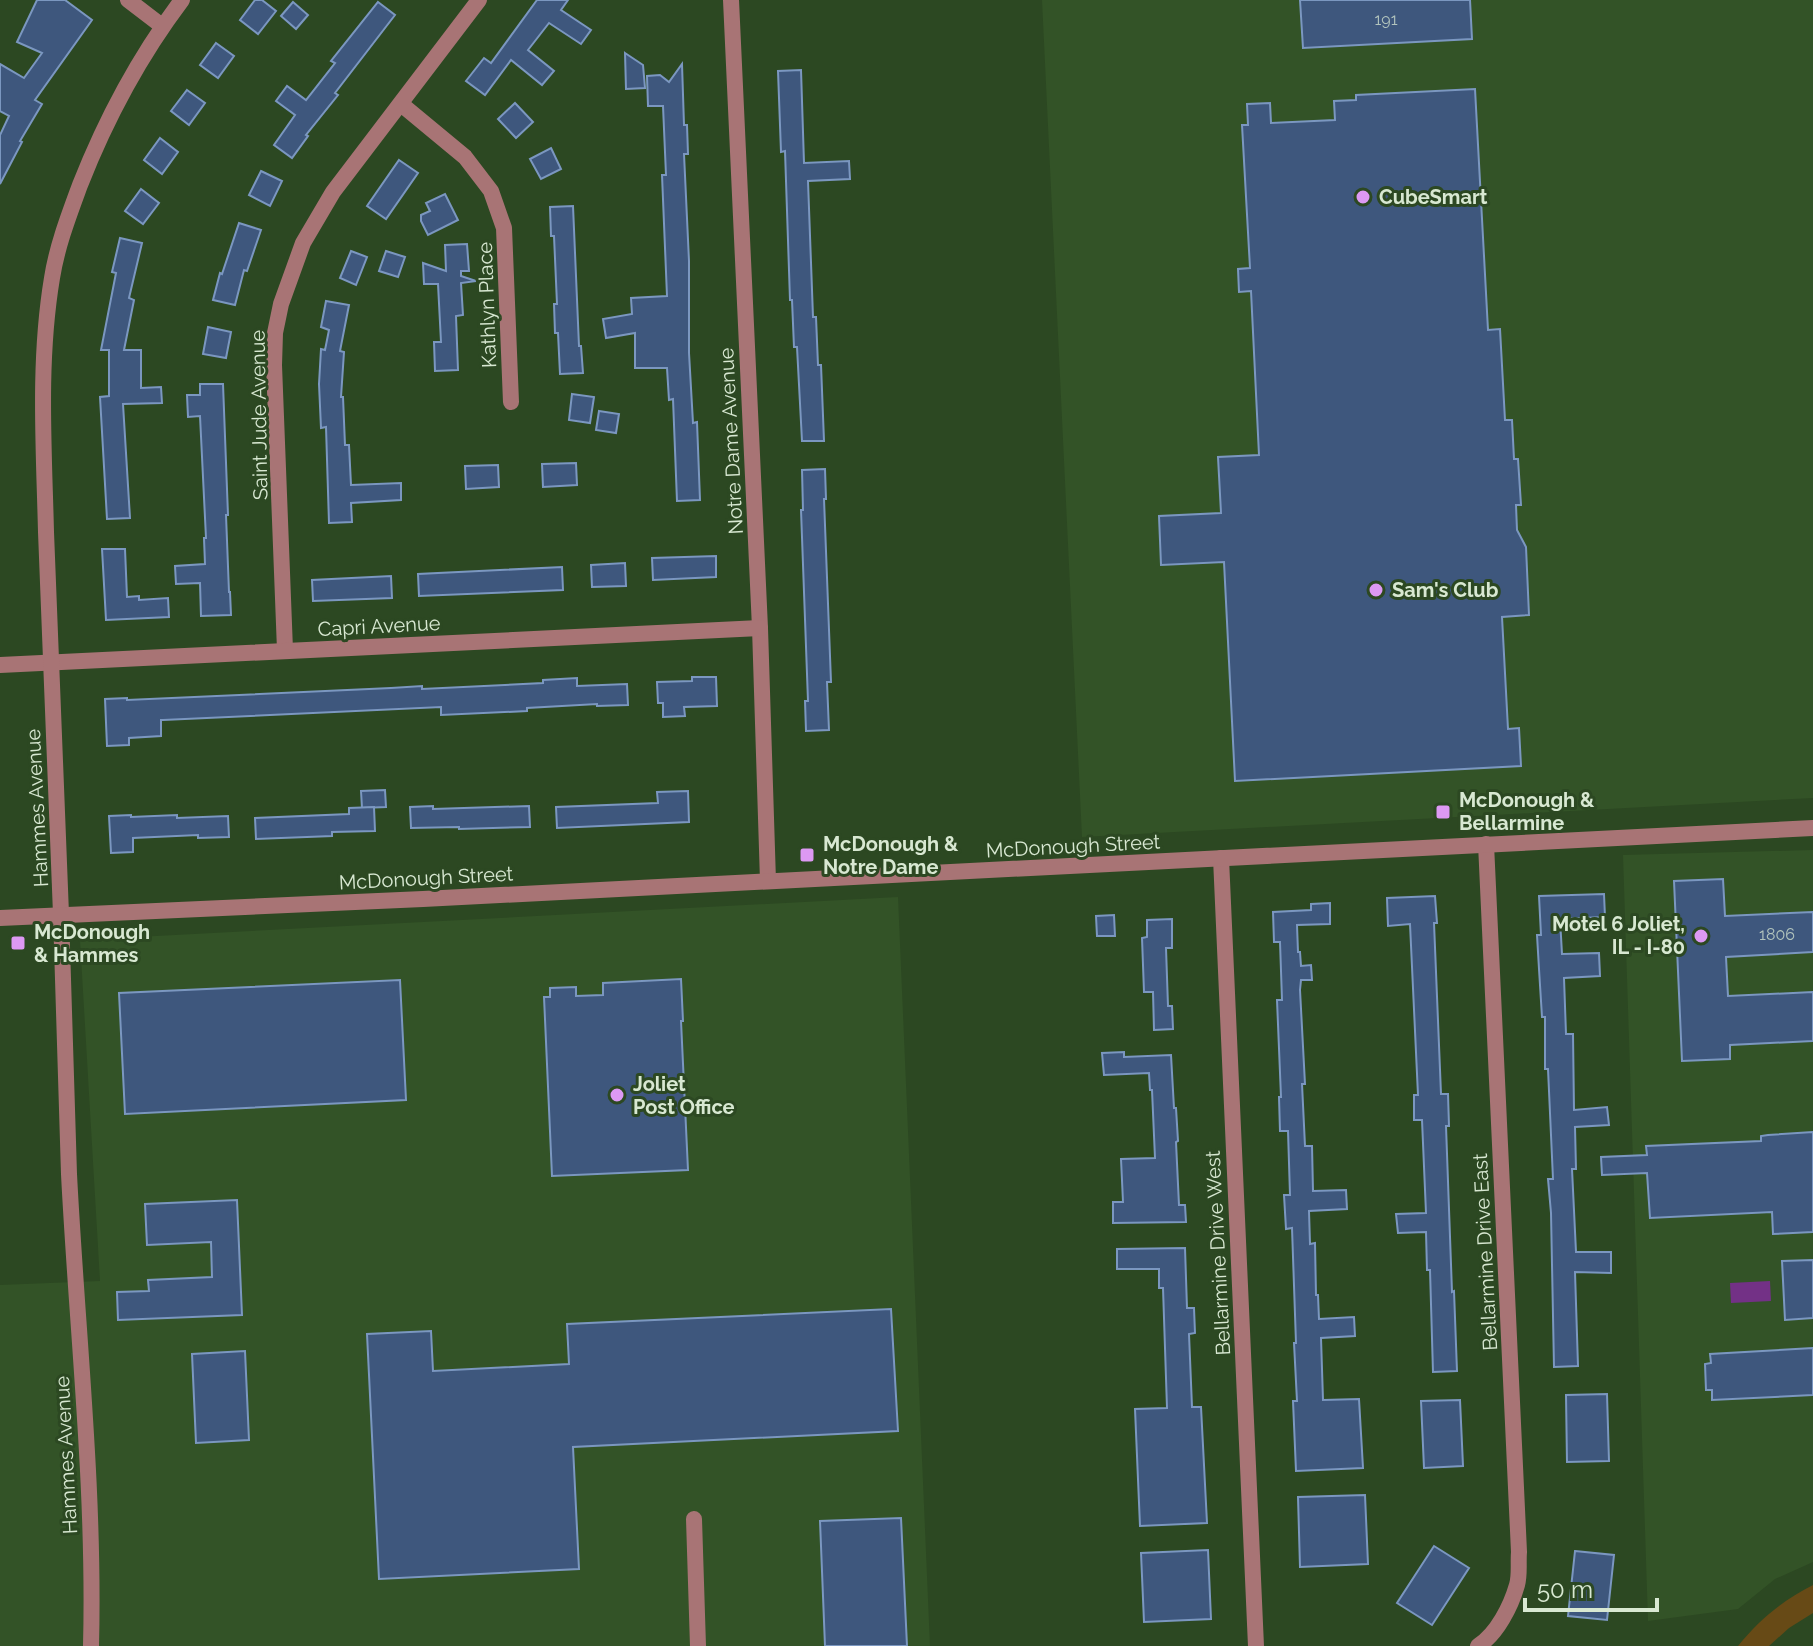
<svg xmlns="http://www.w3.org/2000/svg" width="1813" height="1646" font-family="Raleway,sans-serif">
<rect width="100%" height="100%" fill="#2c4822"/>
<!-- built -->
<g fill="#335327">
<polygon points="1042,0 1813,0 1813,798 1082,837"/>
<polygon points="1813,850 1813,1562 1775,1579 1738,1609 1648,1621 1623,855"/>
<polygon points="898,897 930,1646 0,1646 0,1285 100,1281 80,940"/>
</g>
<!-- green -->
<path fill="#674a16" d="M1813,1585V1613L1789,1628L1769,1646H1738C1759,1620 1783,1600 1813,1585Z"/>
<!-- water -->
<polygon fill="#733186" points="1770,1281 1771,1301 1731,1303 1730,1283"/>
<!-- building -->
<g fill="#3e577d" stroke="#7b97c0" stroke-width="2">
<polygon points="37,0 65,0 92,20 35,100 42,104 20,141 22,142 0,184 0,135 9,116 0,111 0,64 24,78 42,53 17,42"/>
<polygon points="255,0 262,0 276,11 258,34 240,20"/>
<polygon points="537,0 568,0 561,10 591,30 581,44 549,23 528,50 554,71 542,85 511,60 485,95 466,81 484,58 491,63"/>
<polygon points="1300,0 1470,0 1472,39 1303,48"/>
<polygon points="293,2 308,15 296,29 281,16"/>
<polygon points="378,2 395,15 335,93 338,95 306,135 308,136 292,158 274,145 295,115 276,101 287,86 306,100 335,63 331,61"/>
<polygon points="216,43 234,56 218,78 200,65"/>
<polygon points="625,53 643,65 645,88 626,89"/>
<polygon points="682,64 684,125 687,125 688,154 684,154 689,261 689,353 693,423 697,422 700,500 677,501 673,399 669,400 667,368 635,368 635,333 606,338 603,319 632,314 631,298 667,296 662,175 666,175 663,106 648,106 647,76 660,75 669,82"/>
<polygon points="801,70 804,163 849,161 850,179 808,181 813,317 816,317 818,365 821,365 824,441 802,441 797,347 794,347 792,300 790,300 785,151 781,152 778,71"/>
<polygon points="1475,89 1488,330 1500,329 1505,420 1512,420 1514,459 1518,459 1521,505 1516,505 1517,530 1526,547 1529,615 1502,617 1508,729 1519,728 1521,766 1235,781 1224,562 1161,565 1159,516 1221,513 1218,457 1259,455 1251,291 1239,292 1238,269 1250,268 1242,125 1248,125 1247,104 1270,103 1271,123 1335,120 1334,101 1356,100 1356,95"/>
<polygon points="187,90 205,103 189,125 171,111"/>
<polygon points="515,103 533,122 516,138 498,119"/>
<polygon points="160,138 178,152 162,174 144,160"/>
<polygon points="551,148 561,169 541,179 530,159"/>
<polygon points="399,160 418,173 386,219 367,206"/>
<polygon points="261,171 282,181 270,206 249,195"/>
<polygon points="141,189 159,203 143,224 125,211"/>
<polygon points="445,194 458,220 428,235 421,221 421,215 430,211 426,203"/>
<polygon points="573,206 579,346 581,346 583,373 560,374 558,333 555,333 554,304 557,304 554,236 551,236 550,207"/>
<polygon points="239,223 261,230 247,271 244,270 235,305 213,300 220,273 222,274"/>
<polygon points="120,238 142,243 129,298 134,300 124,350 141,350 141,388 161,387 162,403 123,404 130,518 107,519 100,397 109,396 109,350 101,350 116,273 112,272"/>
<polygon points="467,244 469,271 461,271 461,276 476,281 461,283 463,315 456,316 458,370 435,371 434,342 441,342 438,284 424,284 423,263 446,271 445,245"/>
<polygon points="351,251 367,257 356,285 340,278"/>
<polygon points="386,251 405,257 398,277 379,271"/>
<polygon points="326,301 349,305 340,351 344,352 341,397 343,397 345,445 349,445 351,485 401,483 401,500 351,503 352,522 329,523 326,427 321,428 319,384 321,349 325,350 329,330 321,327"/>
<polygon points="208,327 231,332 226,358 203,354"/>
<polygon points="200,384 223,384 228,515 226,515 229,592 230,592 231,615 201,616 200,583 176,584 175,566 205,564 204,538 206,538 200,416 188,417 187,395 200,395"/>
<polygon points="572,394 594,397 590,423 569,420"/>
<polygon points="599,411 619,414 616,433 596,430"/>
<polygon points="576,463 577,485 543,487 542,464"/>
<polygon points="498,465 499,487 466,489 465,466"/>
<polygon points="825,469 826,499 824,499 831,682 827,682 829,730 806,731 805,701 808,701 801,510 803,510 802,470"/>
<polygon points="102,549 125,549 127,597 139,596 139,600 168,598 169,617 106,620"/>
<polygon points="716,556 716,577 653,580 652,558"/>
<polygon points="625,563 626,586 592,587 591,565"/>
<polygon points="562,567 563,590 419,596 418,574"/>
<polygon points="391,576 392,598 313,601 312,580"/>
<polygon points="692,677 716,677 717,706 684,707 685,716 663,717 663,703 658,703 657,682 692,681"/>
<polygon points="577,678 577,686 627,684 628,705 597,706 597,704 527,708 527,711 441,715 441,707 163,720 161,720 161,736 129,738 129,745 107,746 105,699 127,698 127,700 391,688 422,686 422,689 543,683 543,680"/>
<polygon points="385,790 386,807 362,808 361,791"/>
<polygon points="688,791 689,822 557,828 556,807 658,803 657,792"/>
<polygon points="433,806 433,809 529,806 530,827 459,829 459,827 411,828 410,807"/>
<polygon points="374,807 375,831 332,832 332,836 256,839 255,818 349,814 349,808"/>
<polygon points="131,815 131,817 177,815 177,818 228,816 229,837 198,838 198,835 133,838 133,852 111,853 109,816"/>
<polygon points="1723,879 1725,916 1813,912 1813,952 1726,957 1728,996 1813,992 1813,1041 1730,1045 1730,1059 1682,1061 1674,881"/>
<polygon points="1604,894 1605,917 1560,919 1562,954 1599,953 1600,976 1564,978 1566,1034 1573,1034 1574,1110 1607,1107 1609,1125 1575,1127 1576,1169 1572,1169 1576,1252 1611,1252 1611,1273 1575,1272 1578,1366 1554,1367 1551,1213 1548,1179 1553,1179 1548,1069 1545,1069 1545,1017 1542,1017 1539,969 1537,935 1541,935 1539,896"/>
<polygon points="1435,896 1437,923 1434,923 1441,1094 1448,1094 1449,1126 1446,1126 1452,1292 1454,1291 1457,1371 1433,1372 1430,1270 1427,1270 1426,1232 1398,1233 1396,1214 1426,1213 1422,1120 1414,1120 1414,1095 1418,1095 1410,924 1388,926 1387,898"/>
<polygon points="1330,903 1330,924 1297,925 1298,952 1300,952 1301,966 1311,965 1312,980 1301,980 1300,990 1305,1084 1302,1084 1305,1146 1312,1146 1313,1191 1346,1190 1347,1209 1309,1211 1310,1244 1315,1243 1316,1295 1318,1295 1319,1319 1354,1317 1355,1336 1321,1338 1323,1400 1359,1399 1363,1468 1296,1471 1293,1401 1297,1401 1294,1343 1296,1343 1292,1228 1286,1229 1284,1195 1290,1195 1288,1131 1280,1131 1279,1097 1281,1097 1277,1000 1282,1000 1280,942 1274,942 1273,912 1311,910 1311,904"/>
<polygon points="1114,915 1115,936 1097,936 1096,916"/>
<polygon points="1172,919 1172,948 1166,948 1168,1006 1172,1006 1173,1029 1154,1030 1153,992 1144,992 1142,938 1147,937 1147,920"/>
<polygon points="681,979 683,1021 681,1021 688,1170 552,1176 544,997 550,997 550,988 576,987 576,996 603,995 603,983"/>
<polygon points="400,980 406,1100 125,1114 119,993"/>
<polygon points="1124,1052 1124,1057 1171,1055 1174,1108 1176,1108 1178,1141 1176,1142 1179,1205 1185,1205 1186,1222 1113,1223 1113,1202 1123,1202 1121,1159 1155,1158 1152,1090 1150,1090 1149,1073 1104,1075 1102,1053"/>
<polygon points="1813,1132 1813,1232 1773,1234 1772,1212 1650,1218 1647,1173 1602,1175 1601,1157 1647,1155 1646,1146 1761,1141 1761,1136 1768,1135"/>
<polygon points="237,1200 242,1315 118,1320 117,1292 149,1291 148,1280 212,1277 211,1242 147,1245 145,1204"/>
<polygon points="1185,1248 1187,1308 1194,1308 1195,1333 1189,1334 1192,1407 1201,1407 1207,1523 1140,1526 1135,1409 1167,1408 1163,1288 1159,1288 1159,1269 1117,1269 1117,1249"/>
<polygon points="1813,1260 1813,1318 1785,1320 1782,1261"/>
<polygon points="891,1309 898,1431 573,1447 579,1569 379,1579 367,1334 431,1331 433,1371 569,1364 567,1324"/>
<polygon points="1813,1348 1813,1395 1712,1400 1712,1390 1706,1390 1705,1364 1711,1363 1710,1354"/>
<polygon points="245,1351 249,1440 196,1443 192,1354"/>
<polygon points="1607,1394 1609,1461 1567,1462 1566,1395"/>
<polygon points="1460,1400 1463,1466 1424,1468 1421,1401"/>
<polygon points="1365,1495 1368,1564 1300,1567 1298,1497"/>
<polygon points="901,1518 907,1646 825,1646 820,1521"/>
<polygon points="1434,1546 1469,1568 1432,1625 1397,1603"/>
<polygon points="1208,1550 1211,1619 1144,1622 1141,1553"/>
<polygon points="1575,1551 1614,1555 1607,1620 1568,1616"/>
</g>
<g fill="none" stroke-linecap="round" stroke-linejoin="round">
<!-- minor -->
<g stroke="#a87475" stroke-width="16">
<polyline points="128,0 162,26"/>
<polyline points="731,0 760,628 768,881"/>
<polyline points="401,104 465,157 491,191 504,228 511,402"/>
<polyline points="285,650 274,365 275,333 281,304 303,243 333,192 479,0"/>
<polyline points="0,665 760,628"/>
<polyline points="1221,858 1256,1646"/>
<path d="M61,914C64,1001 66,1088 69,1174C77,1331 95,1488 91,1646"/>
<polyline points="694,1519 698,1646"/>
<path d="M1478,1646C1497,1634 1511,1606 1517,1585C1520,1575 1518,1562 1519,1552L1486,844"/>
</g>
<!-- tertiary -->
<g stroke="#a87475" stroke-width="16">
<path d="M61,914C56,787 50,660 46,532C44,448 38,362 52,278C57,246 69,215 80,185C106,119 139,57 182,0"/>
<polyline points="0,918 423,899 1813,828"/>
</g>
</g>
<!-- markers -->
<g fill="#dd99f3" stroke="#2c4822" stroke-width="3">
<circle cx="1363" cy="197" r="8"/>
<circle cx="1376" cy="590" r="8"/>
<rect x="1435" y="804" width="16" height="16" rx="4"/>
<rect x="799" y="847" width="16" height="16" rx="4"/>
<circle cx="1701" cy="936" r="8"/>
<rect x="10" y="935" width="16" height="16" rx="4"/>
<circle cx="617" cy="1095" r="8"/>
</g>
<g text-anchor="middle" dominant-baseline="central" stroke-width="6" stroke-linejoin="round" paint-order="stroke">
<!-- number labels -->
<g font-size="16" fill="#b2c4bd">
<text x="1386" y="19">191</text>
<text x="1777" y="934">1806</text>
</g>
<!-- poi labels -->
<g font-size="20" font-weight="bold" fill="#d8e8d2" stroke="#2c4822" text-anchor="start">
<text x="1379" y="197">CubeSmart</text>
<text x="1392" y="590">Sam's Club</text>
<text x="1459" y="800">McDonough &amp;<tspan x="1459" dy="23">Bellarmine</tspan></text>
<text x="823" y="844">McDonough &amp;<tspan x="823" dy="23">Notre Dame</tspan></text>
<text x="1685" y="924" text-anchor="end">Motel 6 Joliet,<tspan x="1685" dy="23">IL - I-80</tspan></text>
<text x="34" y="932">McDonough<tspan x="34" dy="23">&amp; Hammes</tspan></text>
<text x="633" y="1084">Joliet<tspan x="633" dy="23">Post Office</tspan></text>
</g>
<!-- street labels -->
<g font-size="20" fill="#d8e8d2" stroke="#2c4822">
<text transform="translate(487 305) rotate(-92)">Kathlyn Place</text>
<text transform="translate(259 415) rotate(-91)">Saint Jude Avenue</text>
<text transform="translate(731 441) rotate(-93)">Notre Dame Avenue</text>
<text transform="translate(379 626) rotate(-3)">Capri Avenue</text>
<text transform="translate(37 808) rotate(-93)">Hammes Avenue</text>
<text transform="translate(1073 846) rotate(-3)">McDonough Street</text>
<text transform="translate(426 878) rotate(-3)">McDonough Street</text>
<text transform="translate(1485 1252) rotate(-93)">Bellarmine Drive East</text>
<text transform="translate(1218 1253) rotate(-93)">Bellarmine Drive West</text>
<text transform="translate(66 1455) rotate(-93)">Hammes Avenue</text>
</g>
</g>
<!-- scale -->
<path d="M1525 1598v12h132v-12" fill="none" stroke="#d8e8d2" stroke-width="4"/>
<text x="1537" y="1598" font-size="24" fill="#d8e8d2" stroke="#2c4822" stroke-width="6" paint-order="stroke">50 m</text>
</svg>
